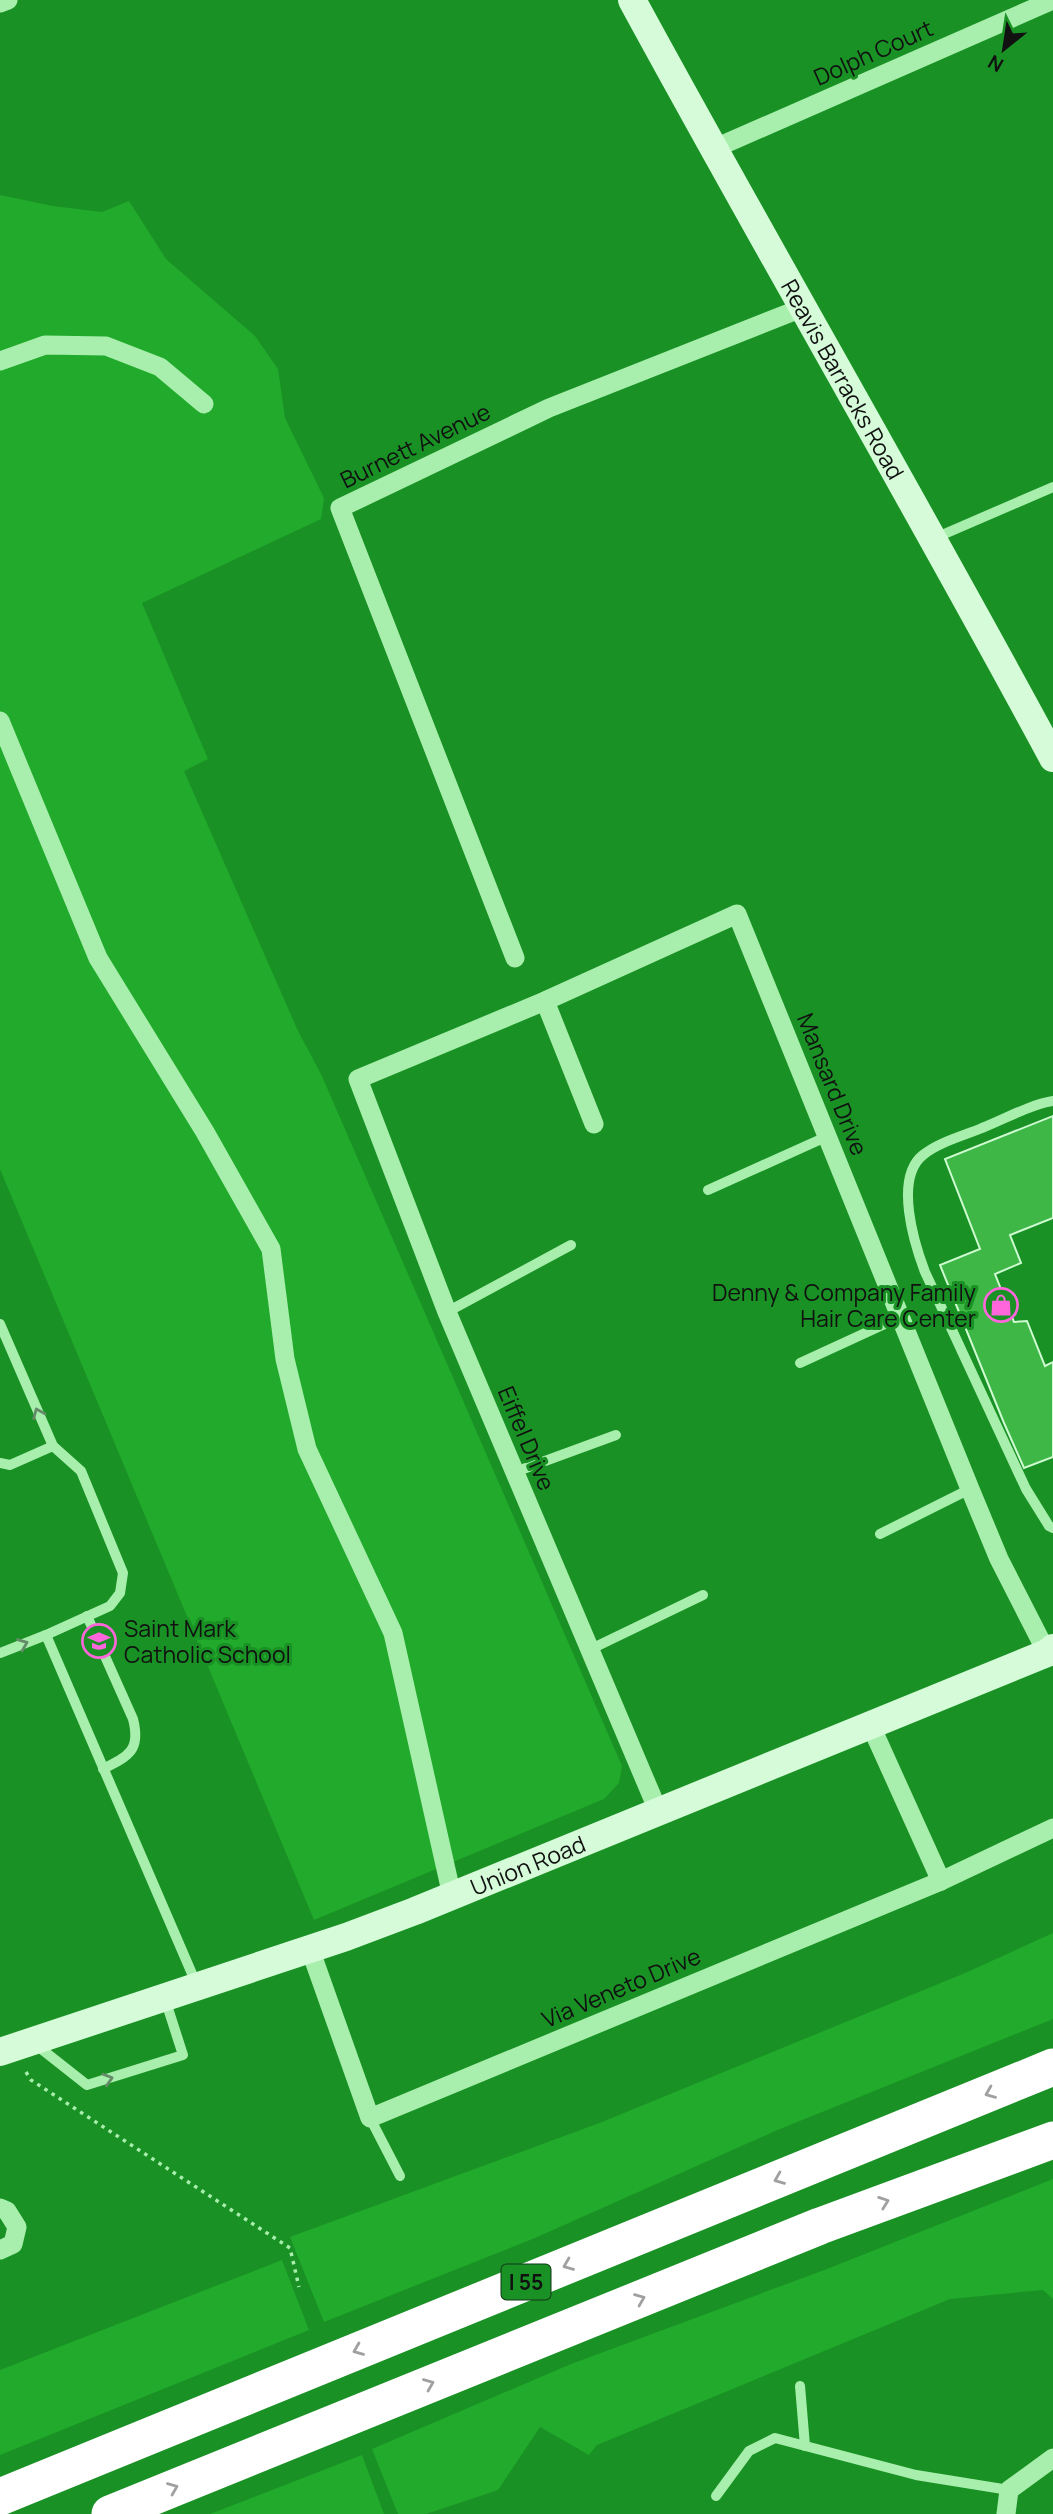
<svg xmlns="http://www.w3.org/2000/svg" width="1053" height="2514" font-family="Manrope,sans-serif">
<rect width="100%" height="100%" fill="#199124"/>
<!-- green -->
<g fill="#22aa2c">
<polygon points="0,195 53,206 102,212 129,201 166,259 255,336 278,369 285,418 324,498 321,519 142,603 208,759 184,771 298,1031 321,1074 622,1766 619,1783 604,1799 314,1920 0,1169"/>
<polygon points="1053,1933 1053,2019 780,2129 535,2238 324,2322 290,2237 602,2122 965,1973"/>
<polygon points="1053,2179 1053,2299 1043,2290 950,2299 597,2445 589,2455 540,2427 498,2490 426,2514 398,2514 372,2449 571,2364 827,2269"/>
<polygon points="282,2260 309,2330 0,2455 0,2370"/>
<polygon points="362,2455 384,2514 210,2514"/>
</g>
<!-- building -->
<polygon fill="#3eb746" stroke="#cefbd1" stroke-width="2" points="1053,1116 1053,1218 1010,1235 1021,1263 995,1274 1014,1322 1027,1321 1045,1366 1053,1362 1053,1457 1024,1468 1004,1423 940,1265 980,1249 945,1159"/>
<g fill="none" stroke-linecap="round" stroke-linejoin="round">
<!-- path -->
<polyline stroke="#a8efad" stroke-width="3.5" stroke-dasharray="3.5 5" stroke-linecap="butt" points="26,2072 31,2080 290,2248 299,2287"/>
<!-- service -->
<g stroke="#a8efad" stroke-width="10">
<polyline points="935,538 1053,487"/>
<path d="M1053,1101C1029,1105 1005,1119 982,1128C963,1136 939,1142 923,1155C894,1178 914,1243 925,1272L1026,1489L1049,1526L1053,1528"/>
<polyline points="708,1190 828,1136"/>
<polyline points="447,1312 571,1245"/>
<polyline points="0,1324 53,1446 10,1465 0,1463"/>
<polyline points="800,1363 900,1317"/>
<polyline points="53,1446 81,1471 123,1573 120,1593 110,1606 46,1635 196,1983"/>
<polyline points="515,1472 616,1435"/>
<polyline points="880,1534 970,1489"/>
<path d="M87,1616L133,1719C141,1750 129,1756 103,1769"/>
<polyline points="591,1649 703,1595"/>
<polyline points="0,1653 46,1635"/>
<polyline points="35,2044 87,2085 183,2055 165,1999"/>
<polyline points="370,2118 400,2176"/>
<polyline points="800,2386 805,2446"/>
<polyline points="716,2496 749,2451 775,2438 916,2475 1009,2490"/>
</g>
<!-- minor -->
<g stroke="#a8efad" stroke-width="19">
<polyline points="0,3 8,0"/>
<polyline points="713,149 1053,0"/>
<polyline points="0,361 45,345 106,346 160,367 204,404"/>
<polyline points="0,721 98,958 205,1132 271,1249 285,1359 307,1449 393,1633 452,1896"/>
<polyline points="515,958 340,508 549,408 802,308"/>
<polyline points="545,1001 594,1124"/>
<polyline points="871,1726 941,1881"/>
<polyline points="659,1813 447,1312 358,1079 545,1001 737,914 970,1489 999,1559 1047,1653"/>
<polyline points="310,1949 370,2118 941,1881 1053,1828"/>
<polyline points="0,2208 7,2211 17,2227 13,2244 0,2250"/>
<polyline points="1006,2514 1009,2490 1053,2458"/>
</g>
<!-- secondary -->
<g stroke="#d5fbd9" stroke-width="28">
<path id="s1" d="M632,0C770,254 916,503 1053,758"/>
<path id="s2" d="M0,2052L346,1937L415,1911L1047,1653L1053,1648"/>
</g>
<!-- motorway -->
<g stroke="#fff" stroke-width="37">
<polyline points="0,2497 1053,2067"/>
<polyline points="110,2514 820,2226 1053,2140"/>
</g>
</g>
<!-- one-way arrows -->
<defs><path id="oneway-chevron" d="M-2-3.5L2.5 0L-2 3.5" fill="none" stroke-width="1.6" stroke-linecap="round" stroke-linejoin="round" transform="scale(1.75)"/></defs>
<g stroke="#648b67">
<use href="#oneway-chevron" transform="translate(38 1413) rotate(-113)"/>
<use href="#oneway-chevron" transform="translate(23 1644) rotate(-22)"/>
<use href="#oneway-chevron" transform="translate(108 2079) rotate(-17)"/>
</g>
<g stroke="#a0a0a0">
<use href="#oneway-chevron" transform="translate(990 2093) rotate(158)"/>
<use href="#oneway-chevron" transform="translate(779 2179) rotate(158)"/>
<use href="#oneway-chevron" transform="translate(884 2202) rotate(-20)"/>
<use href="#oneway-chevron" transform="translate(568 2265) rotate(158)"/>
<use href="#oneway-chevron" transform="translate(640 2299) rotate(-22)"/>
<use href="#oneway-chevron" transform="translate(358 2350) rotate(158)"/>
<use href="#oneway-chevron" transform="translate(429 2384) rotate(-22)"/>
<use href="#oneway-chevron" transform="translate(173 2488) rotate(-22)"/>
</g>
<!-- icons -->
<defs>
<g id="shop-ring" transform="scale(1.75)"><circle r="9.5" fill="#199124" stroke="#ff66db" stroke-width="1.5"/><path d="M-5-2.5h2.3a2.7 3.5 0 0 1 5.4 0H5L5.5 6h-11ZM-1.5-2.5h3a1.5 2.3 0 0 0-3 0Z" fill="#ff66db"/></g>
<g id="school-ring" transform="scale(1.75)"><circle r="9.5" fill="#199124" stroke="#ff66db" stroke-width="1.5"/><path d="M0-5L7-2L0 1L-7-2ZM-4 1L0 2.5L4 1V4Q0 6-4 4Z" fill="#ff66db"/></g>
</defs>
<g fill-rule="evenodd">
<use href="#shop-ring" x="1001" y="1305"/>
<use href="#school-ring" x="99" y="1641"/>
</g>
<g text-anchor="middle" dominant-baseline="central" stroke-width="6" stroke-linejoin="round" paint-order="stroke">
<!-- shield labels -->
<rect fill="#199124" stroke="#133717" stroke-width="2" x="501.5" y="2264.5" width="49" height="35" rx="5"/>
<g font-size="21" font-weight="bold" fill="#111">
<text x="526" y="2282">I 55</text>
</g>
<!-- street labels -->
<g font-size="23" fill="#111" stroke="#199124">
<text transform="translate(873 52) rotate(-24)">Dolph Court</text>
<text stroke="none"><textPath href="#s1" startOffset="434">Reavis Barracks Road</textPath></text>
<text transform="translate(415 445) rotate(-26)">Burnett Avenue</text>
<text transform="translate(833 1084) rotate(68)">Mansard Drive</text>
<text transform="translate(527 1438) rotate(67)">Eiffel Drive</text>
<text stroke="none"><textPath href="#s2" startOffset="560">Union Road</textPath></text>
<text transform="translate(621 1987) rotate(-23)">Via Veneto Drive</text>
</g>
<!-- poi labels -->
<g font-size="23" fill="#111" stroke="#199124" text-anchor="end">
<text x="976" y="1292">Denny &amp; Company Family<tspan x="976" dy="26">Hair Care Center</tspan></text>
<text x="124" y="1628" text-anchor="start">Saint Mark<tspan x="124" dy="26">Catholic School</tspan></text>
</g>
</g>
<!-- north arrow -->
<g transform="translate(1004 49) rotate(210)" stroke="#199124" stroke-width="5" paint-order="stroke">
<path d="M0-5L12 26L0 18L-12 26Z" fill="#111111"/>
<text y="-10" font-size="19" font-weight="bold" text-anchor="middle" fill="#111111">N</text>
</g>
</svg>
